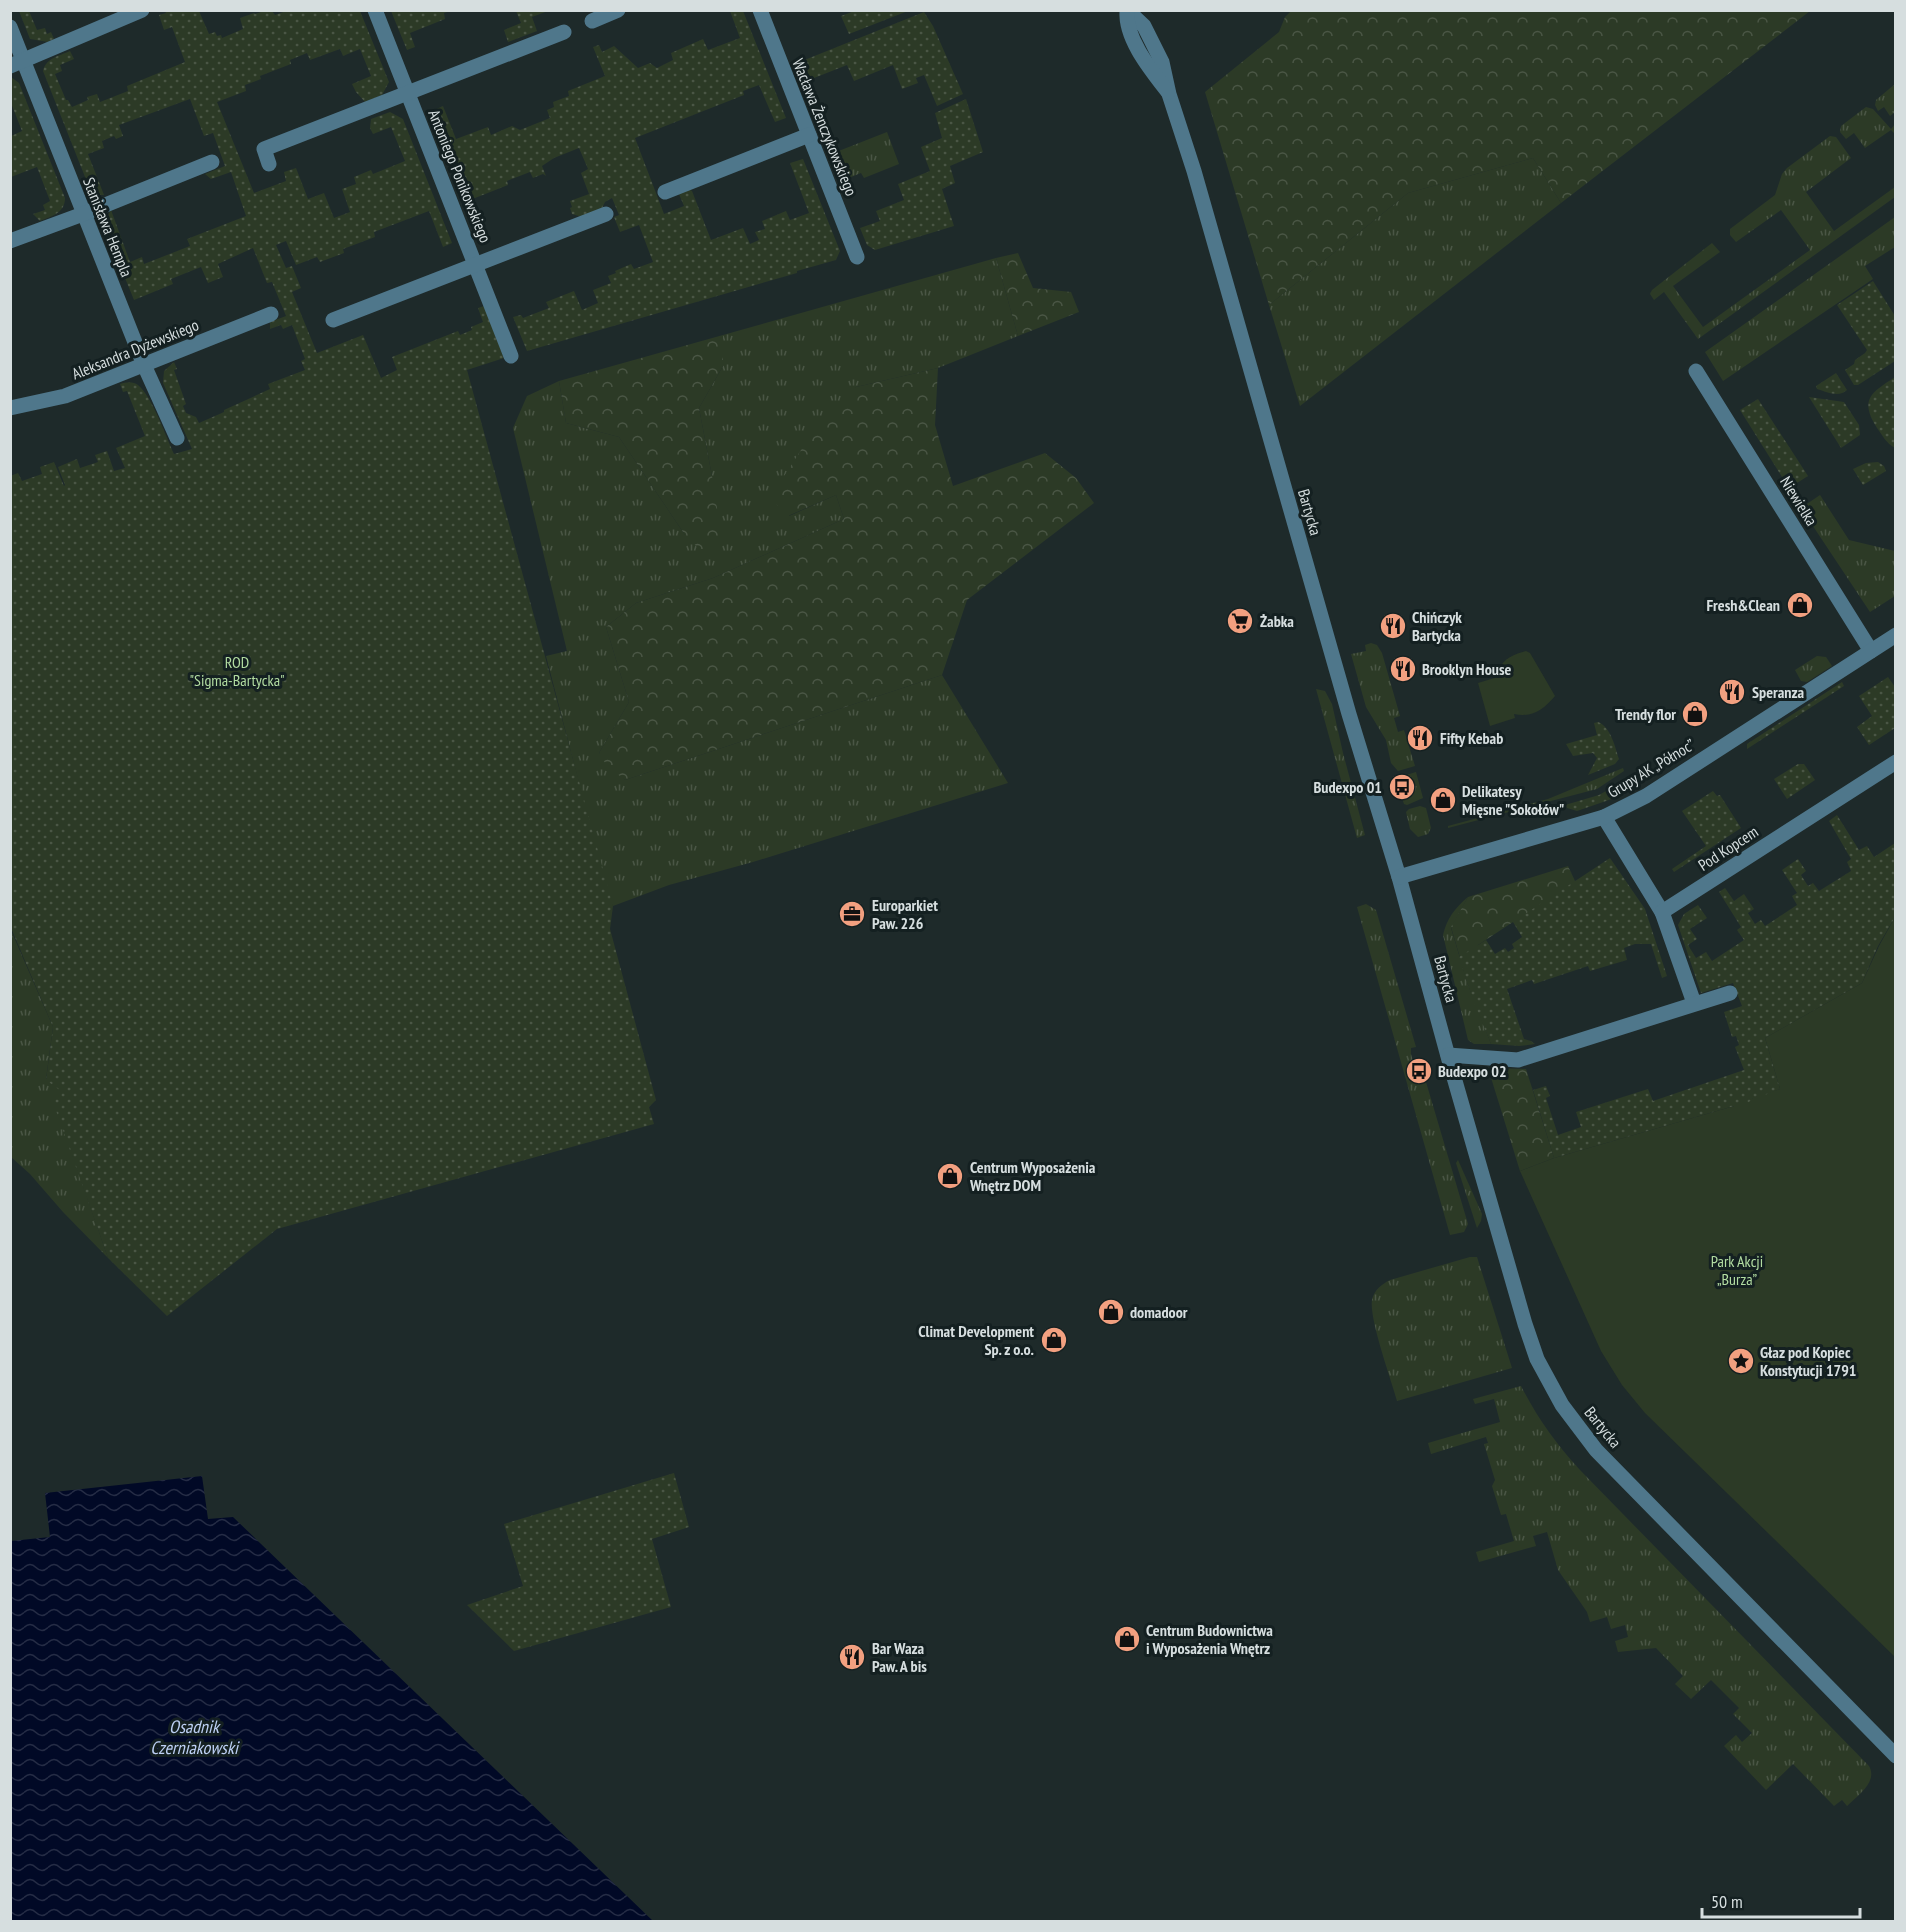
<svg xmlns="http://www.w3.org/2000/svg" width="1906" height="1932" font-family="'PT Sans Narrow',sans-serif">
<defs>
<pattern id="grass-tufts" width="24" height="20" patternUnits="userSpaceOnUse" patternTransform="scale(1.5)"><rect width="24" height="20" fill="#2c3a26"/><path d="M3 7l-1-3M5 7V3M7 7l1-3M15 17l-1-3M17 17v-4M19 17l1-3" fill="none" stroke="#4a5645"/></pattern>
<pattern id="forest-crowns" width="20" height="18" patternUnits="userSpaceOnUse" patternTransform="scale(1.5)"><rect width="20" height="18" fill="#2c3a26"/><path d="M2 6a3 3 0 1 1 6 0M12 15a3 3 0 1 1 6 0" fill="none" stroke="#4a5645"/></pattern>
<pattern id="garden-dots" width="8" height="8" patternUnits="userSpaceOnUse" patternTransform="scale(1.5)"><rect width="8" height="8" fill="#2c3a26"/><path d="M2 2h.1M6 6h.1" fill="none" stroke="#4a5645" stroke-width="1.8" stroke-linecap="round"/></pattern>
<pattern id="water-waves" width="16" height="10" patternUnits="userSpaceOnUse" patternTransform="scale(1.5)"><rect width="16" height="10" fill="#010926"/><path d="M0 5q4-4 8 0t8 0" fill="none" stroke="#252c45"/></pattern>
</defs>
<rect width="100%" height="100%" fill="#1e2a2a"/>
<!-- grass -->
<g fill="url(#grass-tufts)">
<polygon points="1895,84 1895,112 1890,116 1884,107 1878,111 1875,105 1876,100"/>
<polygon points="1866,107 1873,109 1891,129 1895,124 1896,135 1891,130 1865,148 1854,133 1846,139 1840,132 1841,126"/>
<polygon points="887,132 899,164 864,178 861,173 841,181 831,154"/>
<polygon points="1830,136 1836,137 1851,158 1806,192 1834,231 1895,187 1895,197 1698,339 1664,292 1654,300 1650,294 1652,290 1712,243 1720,252 1673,286 1703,327 1810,250 1781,210 1736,242 1730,235 1730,229 1775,195 1782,174 1787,168"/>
<polygon points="1533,158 1561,203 1300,406 1269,305 1408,193"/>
<polygon points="1895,217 1895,247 1865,266 1873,279 1723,381 1705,352"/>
<polygon points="996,258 1018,336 938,368 856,387 789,516 836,495 844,519 713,578 636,603 606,627 629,702 599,753 625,780 942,675 1008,783 753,862 669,885 613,906 609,898 546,656 567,651 513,428 527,396 559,381 566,423 619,437 685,535 712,476 699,408 723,366 723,335"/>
<polygon points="1820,495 1849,540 1895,551 1895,596 1870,612 1801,508"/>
<polygon points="1371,643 1377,645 1382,653 1400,716 1394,718 1398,732 1404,730 1415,766 1398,771 1391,763 1386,740 1366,707 1351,654 1366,651 1365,645"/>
<polygon points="1817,656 1826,657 1832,666 1807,682 1801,681 1795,670"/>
<polygon points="1316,689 1325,691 1332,704 1343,753 1365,835 1357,838"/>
<polygon points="1623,768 1624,771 1597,789 1448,828 1448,826 1548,799"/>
<polygon points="1416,772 1423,798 1407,805 1404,804 1402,798 1409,796 1403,776"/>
<polygon points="1420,806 1426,808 1431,828 1428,834 1418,837 1410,829 1406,812 1409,809"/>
<path d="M1468,897L1451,928L1468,985L1491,1044H1474L1468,1040L1443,935C1447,918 1455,908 1468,897Z"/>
<polygon points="1366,904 1376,910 1416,1047 1411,1048 1411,1054 1419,1083 1426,1082 1468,1224 1464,1232 1450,1235 1357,907"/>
<polygon points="10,928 53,1027 46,1079 62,1091 53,1099 108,1258 63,1212 30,1174 11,1157"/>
<polygon points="1458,1160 1482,1214 1481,1221 1477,1228 1456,1163"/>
<path d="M1470,1257H1477L1512,1368L1397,1401C1391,1379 1369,1319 1372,1300C1374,1290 1382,1284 1390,1280Z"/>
<path d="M1521,1386C1537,1417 1556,1444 1580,1470L1869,1766C1878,1782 1858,1795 1847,1806L1842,1800L1834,1806L1793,1764L1766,1790L1724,1746L1736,1735L1742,1742L1752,1733L1733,1714L1739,1708L1711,1680L1691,1699L1675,1684L1683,1676L1656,1648L1618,1652L1615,1641L1628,1637L1625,1625L1611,1629L1607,1617L1590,1622L1587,1612L1558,1570L1547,1532L1533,1536L1536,1546L1479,1562L1476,1552L1514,1541L1506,1514L1501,1515L1492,1486L1495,1480L1484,1444L1488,1443L1486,1437L1431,1454L1428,1443L1500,1422L1494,1399L1475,1404L1473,1399Z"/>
</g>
<!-- forest -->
<g fill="url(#forest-crowns)">
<polygon points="1292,10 1810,10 1810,11 1561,203 1533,158 1408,193 1269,305 1205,92 1279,32 1285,17"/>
<polygon points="1018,253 1033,288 1071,292 1079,312 1018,336 996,258"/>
<polygon points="723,335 723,366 699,408 712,476 722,540 701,551 685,535 619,437 566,423 559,381"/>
<polygon points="938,368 935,425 953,486 1045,453 1076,478 1094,503 967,600 942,675 625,780 607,766 599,753 629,702 606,627 636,603 713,578 844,519 836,495 788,516 770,498 821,419 856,387"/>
<polygon points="1568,866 1575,881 1575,891 1531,924 1513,922 1478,945 1468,985 1451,927 1468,897"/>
<polygon points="1488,1068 1526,1069 1554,1158 1520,1171"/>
</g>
<!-- park -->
<g fill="#2c3a26">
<path d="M1526,651L1530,653L1555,696C1544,709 1533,718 1514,714L1515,718L1490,726L1478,683L1501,676L1499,670C1503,658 1515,654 1526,651Z"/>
<polygon points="1895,917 1895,1657 1645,1413 1622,1385 1601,1351 1520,1171 1554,1158 1734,1106 1753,1098 1780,1089 1765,1038 1862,983 1879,946"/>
</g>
<!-- garden -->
<g fill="url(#garden-dots)">
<polygon points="857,10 908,10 908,11 849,34 841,16"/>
<polygon points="19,11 29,11 37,30 45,28 47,34 51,32 54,39 48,42 30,39"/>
<path d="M165,11H199L209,34L215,32L217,36L221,35L222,38L243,29L240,18L254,13L255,14L264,11H272L275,15L286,11H360L389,82L382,95L365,102L356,92L352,84L371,76L360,49L343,56L340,49L310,60L307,53L290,60L291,64L260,76L261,79L245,85L246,91L217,102L254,193L286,181L284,172L296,168L308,199L324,193L334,218L350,212L342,189L356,184L354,177L371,170L373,174L405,161L391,127L373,134L370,128L371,119L390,112L403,119L452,243L443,247L429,211L374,232L375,237L343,249L344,253L320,262L317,257L296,265L286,241L276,245L286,268L292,266L301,288L292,292L317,353L363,335L381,378L397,370L392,357L458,331L460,335L472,330L471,327L483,322L478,308L484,306L504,358L467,370L613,906L610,929L656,1100L649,1107L654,1124L277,1229L167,1316L108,1258L52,1099L61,1091L46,1080L53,1027L11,928L10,476L18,473L22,481L42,474L40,467L54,462L64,486L65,485L58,467L77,459L80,468L98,462L95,455L107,451L114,471L125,468L116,448L145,436L127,391L123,392L120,384C126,382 133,381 138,385C152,396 166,437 174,454L192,449L163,383L164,371L174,362L177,369L174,370L186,404L183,406L186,413L196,417L199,423L224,412V410L270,389L268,384L305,370L301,361L305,359L292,325L283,329L281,325L270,329V322L286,316L272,282L267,283L253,248L218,264L223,277L208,283L201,267L171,279L173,284L134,300L103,224L111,210L130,262L142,257L144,264L190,246L187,239L246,216L231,172L211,179L205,174L225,166L213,133L204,136L190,99L119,125L123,136L116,139L114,136L102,141L104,148L88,154L104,195H98L91,192L43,71C46,58 59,56 70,51L74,59L60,65L62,71L55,74L66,100H68L72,107L88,100L87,97L97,94L100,102L128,91L127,86L185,62L172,27L164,30L159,15L166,13Z"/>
<polygon points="391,11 450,11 444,13 445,19 410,33 415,47 407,50"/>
<polygon points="516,11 548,11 532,17 537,31 508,42 504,30 521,23"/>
<polygon points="730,11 743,11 786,118 775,122 759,85 743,91 744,95 635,138 664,214 684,206 679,194 681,190 686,188 692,191 711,240 743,228 750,244 759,240 755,232 765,229 762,221 786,211 790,220 809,213 790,163 803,159 840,251 836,260 797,271 797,273 527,351 513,317 521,315 523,318 549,308 546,302 574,291 582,310 598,303 593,290 611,283 608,276 616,273 615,271 631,264 634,269 653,262 639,225 620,232 614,217 619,215 612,198 605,202 601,210 582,217 572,214 570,208 572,207 570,201 589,194 581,173 588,169 579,148 554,158 542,166 546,176 543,174 533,178 530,172 507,181 508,185 470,200 484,236 480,237 430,112 443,106 456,139 488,127 491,135 512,126 520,130 550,118 547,110 554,107 553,102 569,96 568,91 605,76 593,47 599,45 602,52 614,46 638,68 650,63 657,68 673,60 671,53 703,39 708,50 740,38"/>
<polygon points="924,12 933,26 963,94 937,106 924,75 916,78 918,83 902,89 893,65 854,81 847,65 804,82 799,68 802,61"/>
<path d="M11,77L19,83L65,198C65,213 52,216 40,221L33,214L45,210L43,205L50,201L37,167L11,177V136L22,131L11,103Z"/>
<polygon points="966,99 983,152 950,166 955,183 942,189 954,226 875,250 867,245 860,228 880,221 876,211 904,200 898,184 930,171 921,147 942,138 935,113"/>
<polygon points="1873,281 1895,316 1895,361 1858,385 1854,385 1845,370 1854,364 1855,360 1865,353 1867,350 1837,305"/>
<path d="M1836,373L1847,390C1839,398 1827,392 1817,389L1816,386Z"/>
<path d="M1895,377V448C1886,443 1883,436 1877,428C1859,399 1871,393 1895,377Z"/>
<polygon points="1809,397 1844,402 1859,425 1860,435 1841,448"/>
<polygon points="1758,399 1808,476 1789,488 1740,410"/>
<polygon points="1878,462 1884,466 1886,471 1863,485 1853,469 1866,463"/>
<polygon points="1888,677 1895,687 1895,728 1869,745 1857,727 1872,716 1859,696"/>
<polygon points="1842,682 1844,686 1747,749 1747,744 1750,742"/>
<path d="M1598,722C1611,727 1615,747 1619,759L1615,764L1588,775L1597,758L1593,753L1573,756L1566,744L1597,735L1594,723Z"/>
<polygon points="1798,764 1804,764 1815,780 1787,799 1774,779"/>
<polygon points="1627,779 1627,787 1621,795 1606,801 1577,811 1567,808 1565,805 1599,795"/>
<polygon points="1713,791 1717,796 1720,795 1741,828 1674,872 1672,869 1706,846 1682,811"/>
<polygon points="1837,815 1859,850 1867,846 1874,857 1895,843 1895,917 1878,946 1862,983 1765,1038 1780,1089 1757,1098 1753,1098 1749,1102 1735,1107 1734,1106 1554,1158 1533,1090 1546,1086 1550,1096 1546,1098 1558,1135 1581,1127 1576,1112 1648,1089 1653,1101 1744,1070 1735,1047 1739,1045 1736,1036 1732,1037 1724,1012 1742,1006 1733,983 1701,993 1678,925 1684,914 1698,905 1707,918 1690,929 1697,939 1688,945 1696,958 1706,952 1712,961 1744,940 1737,930 1741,927 1719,892 1725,888 1734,901 1744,894 1754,909 1748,913 1755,924 1761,920 1765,926 1797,905 1792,896 1797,893 1782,870 1798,859 1806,871 1801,875 1808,886 1813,883 1819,891 1851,871 1847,862 1851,859 1829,821"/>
<polygon points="1610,858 1645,909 1667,976 1662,978 1651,944 1635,944 1624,948 1627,960 1590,971 1588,966 1534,984 1532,980 1507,989 1524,1039 1531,1041 1535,1044 1519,1046 1491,1044 1473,1000 1459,957 1486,940 1495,954 1505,948 1508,952 1514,948 1512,944 1522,937 1513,922"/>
<polygon points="674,1473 689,1527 652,1539 671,1607 514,1651 467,1605 523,1586 504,1524"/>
</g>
<!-- water -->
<polygon fill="url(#water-waves)" points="202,1476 208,1519 233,1517 653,1921 11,1921 11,1541 50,1537 45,1493"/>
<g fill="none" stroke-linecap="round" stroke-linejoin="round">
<!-- minor -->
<g stroke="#4f778b" stroke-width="15">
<polyline points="375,10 511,356"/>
<polyline points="760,10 857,257"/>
<polyline points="1127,10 1144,26 1162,62 1169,94 1194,171 1349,714 1399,877 1449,1060 1525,1324 1537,1359 1562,1405 1596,1450 1896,1756"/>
<path d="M1127,11C1125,39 1151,70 1168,92"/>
<polyline points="592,21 618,10"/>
<polyline points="10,27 144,365 177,438"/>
<polyline points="10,66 142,10"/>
<polyline points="269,164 264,149 564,32"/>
<polyline points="665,192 809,135"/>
<polyline points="10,241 83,214 212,162"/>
<polyline points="333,320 606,214"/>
<polyline points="1696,371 1871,651"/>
<polyline points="10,408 65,396 271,314"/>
<polyline points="1604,817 1662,912"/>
<polyline points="1399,877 1604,817 1646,796 1896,635"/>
<polyline points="1694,1003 1662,912 1896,762"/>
<polyline points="1448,1055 1518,1060 1730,993"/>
</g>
</g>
<!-- icons -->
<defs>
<g id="shop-disc" transform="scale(1.35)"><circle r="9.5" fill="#f2a080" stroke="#142021"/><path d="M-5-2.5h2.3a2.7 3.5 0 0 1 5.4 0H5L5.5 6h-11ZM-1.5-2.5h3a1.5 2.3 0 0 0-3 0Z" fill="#111"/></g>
<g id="supermarket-disc" transform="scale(1.35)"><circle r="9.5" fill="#f2a080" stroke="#142021"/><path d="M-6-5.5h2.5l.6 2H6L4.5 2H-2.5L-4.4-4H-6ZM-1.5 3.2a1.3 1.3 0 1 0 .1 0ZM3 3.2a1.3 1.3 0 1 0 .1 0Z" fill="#111"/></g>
<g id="restaurant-disc" transform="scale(1.35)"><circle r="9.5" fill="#f2a080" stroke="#142021"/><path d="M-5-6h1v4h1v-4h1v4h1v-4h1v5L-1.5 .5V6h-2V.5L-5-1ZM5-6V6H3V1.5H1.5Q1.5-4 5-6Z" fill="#111"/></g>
<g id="bus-disc" transform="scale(1.35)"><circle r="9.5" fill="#f2a080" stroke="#142021"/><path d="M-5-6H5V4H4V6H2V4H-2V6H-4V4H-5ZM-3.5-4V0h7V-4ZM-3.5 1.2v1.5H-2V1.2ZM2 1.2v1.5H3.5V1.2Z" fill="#111"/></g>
<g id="office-disc" transform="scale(1.35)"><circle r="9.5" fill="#f2a080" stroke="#142021"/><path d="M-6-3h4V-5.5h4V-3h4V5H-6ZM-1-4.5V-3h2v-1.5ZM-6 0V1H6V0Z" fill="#111"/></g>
<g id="sight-disc" transform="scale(1.35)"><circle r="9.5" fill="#f2a080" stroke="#142021"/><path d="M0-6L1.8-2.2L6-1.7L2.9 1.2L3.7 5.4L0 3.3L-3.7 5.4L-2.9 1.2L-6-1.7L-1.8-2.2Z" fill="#111"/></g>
</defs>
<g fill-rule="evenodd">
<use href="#shop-disc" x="1800" y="605"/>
<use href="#supermarket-disc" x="1240" y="621"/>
<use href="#restaurant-disc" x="1393" y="626"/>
<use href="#restaurant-disc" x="1403" y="669"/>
<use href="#restaurant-disc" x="1732" y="692"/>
<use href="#shop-disc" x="1695" y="714"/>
<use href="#restaurant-disc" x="1420" y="738"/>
<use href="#bus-disc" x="1402" y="787"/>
<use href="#shop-disc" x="1443" y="800"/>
<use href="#office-disc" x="852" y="914"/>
<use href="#bus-disc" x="1419" y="1071"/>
<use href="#shop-disc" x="950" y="1176"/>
<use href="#shop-disc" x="1111" y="1312"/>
<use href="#shop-disc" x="1054" y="1340"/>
<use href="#sight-disc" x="1741" y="1361"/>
<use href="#shop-disc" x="1127" y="1639"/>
<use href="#restaurant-disc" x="852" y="1657"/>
</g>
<g text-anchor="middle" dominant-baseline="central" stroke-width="6" stroke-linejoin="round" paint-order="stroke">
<!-- street labels -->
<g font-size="16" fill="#d6dedf" stroke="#142021">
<text transform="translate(825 127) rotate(68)">Wacława Żenczykowskiego</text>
<text transform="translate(460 176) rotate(68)">Antoniego Ponikowskiego</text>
<text transform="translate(108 227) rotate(68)">Stanisława Hempla</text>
<text transform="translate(135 349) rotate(-22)">Aleksandra Dyżewskiego</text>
<text transform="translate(1799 501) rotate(58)">Niewielka</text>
<text transform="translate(1310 512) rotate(74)">Bartycka</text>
<text transform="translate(1651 768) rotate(-31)">Grupy AK „Północ”</text>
<text transform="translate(1728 848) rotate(-33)">Pod Kopcem</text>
<text transform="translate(1446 979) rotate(75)">Bartycka</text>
<text transform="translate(1603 1427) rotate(51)">Bartycka</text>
</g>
<!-- poi labels -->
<g font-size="16" font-weight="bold" fill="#d6dedf" stroke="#142021" text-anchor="start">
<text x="1780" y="605" text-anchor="end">Fresh&amp;Clean</text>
<text x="1412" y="617">Chińczyk<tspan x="1412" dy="18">Bartycka</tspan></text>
<text x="1260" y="621">Żabka</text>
<text x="1422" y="669">Brooklyn House</text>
<text x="1752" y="692">Speranza</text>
<text x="1676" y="714" text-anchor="end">Trendy flor</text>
<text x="1440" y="738">Fifty Kebab</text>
<text x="1382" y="787" text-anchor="end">Budexpo 01</text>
<text x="1462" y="791">Delikatesy<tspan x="1462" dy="18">Mięsne "Sokołów"</tspan></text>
<text x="872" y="905">Europarkiet<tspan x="872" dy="18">Paw. 226</tspan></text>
<text x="1438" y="1071">Budexpo 02</text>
<text x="970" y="1167">Centrum Wyposażenia<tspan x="970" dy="18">Wnętrz DOM</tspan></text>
<text x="1130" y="1312">domadoor</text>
<text x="1034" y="1331" text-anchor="end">Climat Development<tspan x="1034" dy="18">Sp. z o.o.</tspan></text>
<text x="1760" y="1352">Głaz pod Kopiec<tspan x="1760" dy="18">Konstytucji 1791</tspan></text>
<text x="1146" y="1630">Centrum Budownictwa<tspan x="1146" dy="18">i Wyposażenia Wnętrz</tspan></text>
<text x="872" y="1648">Bar Waza<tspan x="872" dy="18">Paw. A bis</tspan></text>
</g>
<!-- park labels -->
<g font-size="16" fill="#b3dda2" stroke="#142021">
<text x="237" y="662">ROD<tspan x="237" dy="18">"Sigma-Bartycka"</tspan></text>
<text x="1737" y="1261">Park Akcji<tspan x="1737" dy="18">„Burza”</tspan></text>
</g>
<!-- water labels -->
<g font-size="18" font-style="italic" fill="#bccff3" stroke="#142021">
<text x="194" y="1726">Osadnik<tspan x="194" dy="21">Czerniakowski</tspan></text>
</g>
</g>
<!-- border -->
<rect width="1906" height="1932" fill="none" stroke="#d6dedf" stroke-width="24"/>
<!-- scale -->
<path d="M1702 1908v9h158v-9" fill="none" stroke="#d6dedf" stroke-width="3"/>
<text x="1711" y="1908" font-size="18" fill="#d6dedf" stroke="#142021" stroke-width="4.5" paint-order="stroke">50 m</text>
</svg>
